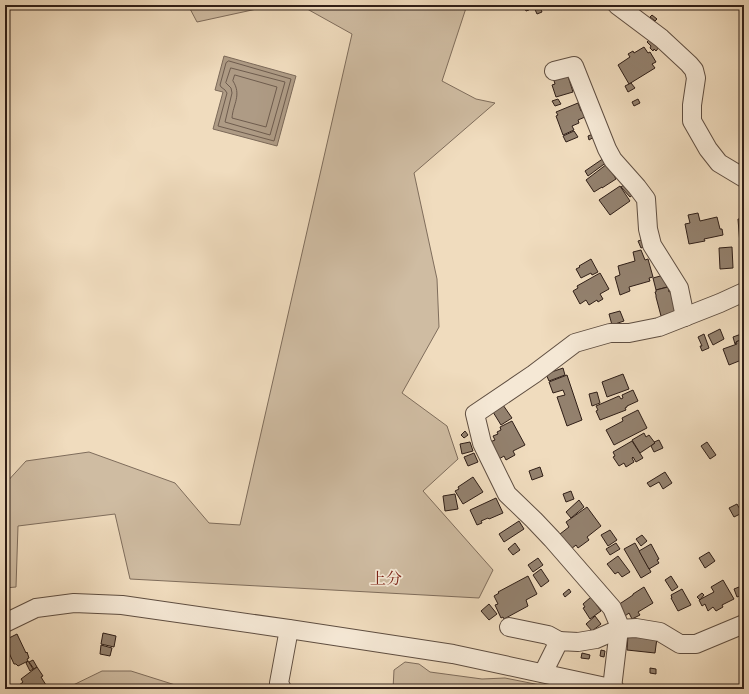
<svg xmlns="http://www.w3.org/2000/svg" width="749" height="694" font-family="Alegreya,'Noto Serif JP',serif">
<rect width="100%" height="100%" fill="#f0dcbe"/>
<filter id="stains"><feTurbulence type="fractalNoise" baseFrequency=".005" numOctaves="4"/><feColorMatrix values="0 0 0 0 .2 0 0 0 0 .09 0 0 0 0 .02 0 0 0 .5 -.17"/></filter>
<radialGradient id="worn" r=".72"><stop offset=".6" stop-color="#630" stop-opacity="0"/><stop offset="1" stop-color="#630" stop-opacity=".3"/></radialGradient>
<!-- green -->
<g fill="#cfbca2" stroke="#7f6d5c">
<polygon points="188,5 275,5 197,22"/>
<polygon points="300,5 467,5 442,81 476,99 495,103 414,173 437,279 439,327 402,393 447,426 458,459 423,491 493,570 479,598 130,579 115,514 18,526 16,587 5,588 5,484 26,461 89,452 175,483 209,523 240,525 352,34"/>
<polygon points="405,662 419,664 430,672 482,679 505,678 560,689 393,689 394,670"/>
<polygon points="102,671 131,671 188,689 65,689"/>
</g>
<!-- water -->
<polygon fill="#ae9b85" stroke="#7b6959" points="224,56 296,76 277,146 213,129 223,92 215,90"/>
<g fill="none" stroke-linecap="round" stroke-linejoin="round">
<!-- shore -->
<g stroke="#6e5c4e" stroke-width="1">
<polygon points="229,61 291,79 274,141 218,126 227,93 225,90 221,87 220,85 226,63"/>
<polygon points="231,68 285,82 270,135 225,122 232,93 231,88 226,83"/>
<path d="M235,75L277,87L266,127L232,118C233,104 242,95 233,81Z"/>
</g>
</g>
<!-- building -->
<g fill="#93816e" stroke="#2f1e17">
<polygon points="533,5 539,5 542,12 537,14"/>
<polygon points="528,6 529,10 526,11 524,7"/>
<polygon points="652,15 657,19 655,21 650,17"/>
<polygon points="651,38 660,46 656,51 654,49 653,51 650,48 651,46 647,42"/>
<polygon points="644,47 648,53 650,52 656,62 652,64 655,68 629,84 618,65 630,57 628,54 633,51 634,53"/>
<polygon points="567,73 573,92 556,97 552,85 555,84 553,77"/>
<polygon points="631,83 635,88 628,92 625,86"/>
<polygon points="558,99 561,104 555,106 552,101"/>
<polygon points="638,99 640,103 634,106 632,102"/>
<polygon points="578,103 581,111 583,111 585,117 578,120 579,123 572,126 574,130 563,135 556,116 558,115 556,112"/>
<polygon points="574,131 578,137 566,142 563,136"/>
<polygon points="593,134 594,137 589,140 588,136"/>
<polygon points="604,158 607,162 588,176 585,171"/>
<polygon points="607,164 616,179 602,188 602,187 594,192 586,180"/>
<polygon points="625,184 634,194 630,197 621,187"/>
<polygon points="620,186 630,201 610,215 599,200"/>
<polygon points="698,213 700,221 717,217 720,229 722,229 723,235 704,239 705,241 689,244 685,224 690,223 688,215"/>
<polygon points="738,219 744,219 744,245 740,245"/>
<polygon points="644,239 646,246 641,248 638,241"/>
<polygon points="732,247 733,268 720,269 719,248"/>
<polygon points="641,250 645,260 648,259 653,277 649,278 650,281 629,287 630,291 620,295 615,277 620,275 618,266 635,261 633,252"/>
<polygon points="591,259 598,272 592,275 591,273 581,278 576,269 580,267 579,266"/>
<polygon points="600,273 609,289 600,294 603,299 598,302 597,300 589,305 586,300 580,304 573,291 578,288 577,286"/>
<polygon points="664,275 667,287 656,290 653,278"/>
<polygon points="668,287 669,292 671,291 677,311 661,316 656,297 656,295 655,292 656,292 656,290"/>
<polygon points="620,311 624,321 612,325 609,314"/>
<polygon points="720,329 724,339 713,345 708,335"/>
<polygon points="744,333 744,340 743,340 742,339 736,342 736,343 735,344 733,337"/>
<polygon points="704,334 709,348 702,351 700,346 702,346 698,337"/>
<polygon points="742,339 743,341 744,340 744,359 729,365 723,349 737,344 736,342"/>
<polygon points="744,367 744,378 740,369"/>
<polygon points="563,368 565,375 549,381 546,374"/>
<polygon points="623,374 629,389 607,397 602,382"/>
<polygon points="567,375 582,420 567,426 557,397 565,395 563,390 553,393 549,382"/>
<polygon points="633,390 638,401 627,406 627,407 625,408 626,410 600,420 596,411 598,410 596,406 619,396 621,399 623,398 622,395"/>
<polygon points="597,392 600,403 592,406 589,394"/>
<polygon points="503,405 512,418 501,425 493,412"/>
<polygon points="638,410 647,428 614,445 606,430 623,421 622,418"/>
<polygon points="512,421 525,445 513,451 515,455 506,460 504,456 499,459 490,442 495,440 493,436 498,434 497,432 501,430 500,427"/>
<polygon points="465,431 468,435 464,438 461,435"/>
<polygon points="644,433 646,437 649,435 655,443 640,453 632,440"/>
<polygon points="659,440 663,448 654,452 651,446 655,443 654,442"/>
<polygon points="632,441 643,458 636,462 633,457 632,458 634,462 626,467 624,463 619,466 613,457 615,456 613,452"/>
<polygon points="470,442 473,451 462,454 460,444"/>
<polygon points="707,442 716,455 710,459 701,446"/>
<polygon points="474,453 478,462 468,466 464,457"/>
<polygon points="540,467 543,476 532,480 529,471"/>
<polygon points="665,472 672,483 663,489 659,482 650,487 647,483"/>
<polygon points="473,477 483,492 463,504 455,491 459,489 458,487"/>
<polygon points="571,491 574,499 566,502 563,494"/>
<polygon points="455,494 458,509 445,511 443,496"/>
<polygon points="496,498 503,513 489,519 488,518 481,521 482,523 477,525 470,510"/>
<polygon points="579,500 584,507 571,518 566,512"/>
<polygon points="737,504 742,513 734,517 729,508"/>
<polygon points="587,507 601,526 587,537 589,540 578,548 576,545 571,549 560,534 569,527 566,522"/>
<polygon points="519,521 524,529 504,542 499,534"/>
<polygon points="610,530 617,540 608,546 601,535"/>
<polygon points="642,535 647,541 641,546 636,539"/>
<polygon points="515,543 520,550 513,555 508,549"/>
<polygon points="616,543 620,549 610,555 606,549"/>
<polygon points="635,543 651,572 641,578 624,549"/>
<polygon points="651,544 659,559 657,560 659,563 649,569 639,551"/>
<polygon points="709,552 715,561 705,568 699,558"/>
<polygon points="618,556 630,572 622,577 618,572 615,574 607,564"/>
<polygon points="538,558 543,565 533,572 528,565"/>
<polygon points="541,569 549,581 541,587 533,575"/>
<polygon points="528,576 537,594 526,600 528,606 504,619 503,617 501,618 495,605 498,604 494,596 499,593 498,592"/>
<polygon points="671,576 678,587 672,591 665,580"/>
<polygon points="723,580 734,599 722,605 723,607 716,611 713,607 708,611 705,604 702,606 699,600 714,592 711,587"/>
<polygon points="644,587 653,603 638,612 640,615 632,619 629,613 625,616 618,605 633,595 633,594"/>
<polygon points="739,587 742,595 737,597 734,589"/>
<polygon points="569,589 571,592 565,597 563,594"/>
<polygon points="682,589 691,605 678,611 671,598 672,598 671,595"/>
<polygon points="702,593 704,595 700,600 697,597"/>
<polygon points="591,597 601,611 590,619 583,608 585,607 583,604"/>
<polygon points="489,604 497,614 489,620 481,611"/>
<polygon points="595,616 601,624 592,631 586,624"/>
<polygon points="103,633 116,636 114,647 101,644"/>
<polygon points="17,634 26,653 27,652 29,658 27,659 28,661 18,666 16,664 14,664 5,644 5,640"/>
<polygon points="628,635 657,638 655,653 627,650"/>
<polygon points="101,645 112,648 110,656 100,654"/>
<polygon points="601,650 605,651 604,657 600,656"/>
<polygon points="582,653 590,655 589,659 581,658"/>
<polygon points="33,660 37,667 34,669 29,662"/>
<polygon points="28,661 33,669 30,671 26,663"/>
<polygon points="37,667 43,676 41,677 46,685 41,689 14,689 23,682 21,679"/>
<polygon points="650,668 656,669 656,674 650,673"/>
</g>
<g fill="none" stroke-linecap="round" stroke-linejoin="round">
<!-- minor casing -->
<g stroke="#5f4e41" stroke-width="20">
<g id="minor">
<polyline points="617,5 661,38 689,64 694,70 696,78 692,105 692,121 708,149 719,163 744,178"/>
<polyline points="554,71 574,66 607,149 613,160 637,187 646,199 648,229 652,245 679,288 685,317"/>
<polyline points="5,623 36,608 74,603 122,605 289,629 453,654 615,689"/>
<polyline points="509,627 548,635 559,641"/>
<polyline points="543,673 559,641 578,642 596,639 619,629 636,628 660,632 680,644 696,644 744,624"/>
<polyline points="612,688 619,629 618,622 612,608 552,539 534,520 507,494 482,443 475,414 534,374 575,343 610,333 629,333 659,327 720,303 744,292"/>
<polyline points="282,689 279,683 289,629"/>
</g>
</g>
<!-- minor -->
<use href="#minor" stroke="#f5e8d5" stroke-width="18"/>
</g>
<g text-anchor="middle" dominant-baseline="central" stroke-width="3.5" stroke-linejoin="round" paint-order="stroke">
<!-- neighbourhood labels -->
<g font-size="16" fill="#7a1f14" stroke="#f5e8d5">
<text x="386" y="579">上分</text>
</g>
</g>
<!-- margin -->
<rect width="749" height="694" fill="none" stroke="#f0dcbe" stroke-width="20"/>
<rect x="6" y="6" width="737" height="682" fill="none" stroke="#2f1e17" stroke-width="2"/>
<rect x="10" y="10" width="729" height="674" fill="none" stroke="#2f1e17"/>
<rect width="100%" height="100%" filter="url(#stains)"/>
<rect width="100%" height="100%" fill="url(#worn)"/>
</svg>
